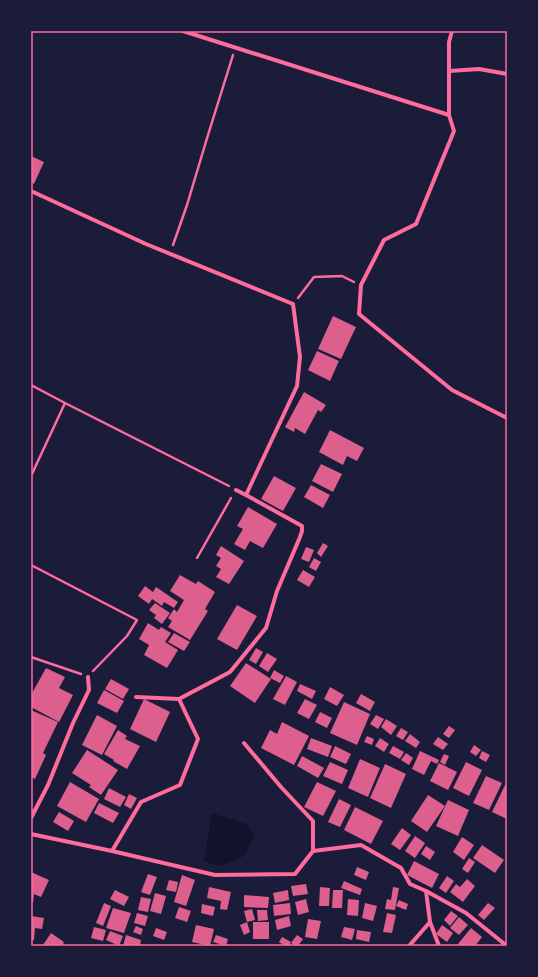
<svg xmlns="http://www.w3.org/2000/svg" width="538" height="977" font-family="Quicksand,sans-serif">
<rect width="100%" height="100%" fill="#1b1b3a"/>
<!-- water -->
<polygon fill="#12122b" points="212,813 246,824 255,836 244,856 220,866 204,861"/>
<!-- building -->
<g fill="#dd5f8e">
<polygon points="31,156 44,162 34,184 31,182"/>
<polygon points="333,316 356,327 341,359 318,349"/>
<polygon points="317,351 339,361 330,381 308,370"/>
<polygon points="304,392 326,405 321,412 318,410 305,434 295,428 294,432 285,427"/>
<polygon points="330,430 364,448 357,461 347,456 343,465 319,452"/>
<polygon points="321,464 342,474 333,492 312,481"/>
<polygon points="274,476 296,488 283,511 261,499"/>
<polygon points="311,485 330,495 323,508 304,497"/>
<polygon points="248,507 277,524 263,548 250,541 245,550 234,544 243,529 237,526"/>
<polygon points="323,543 328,546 321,557 317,553"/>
<polygon points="221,546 244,561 229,584 216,577 221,569 216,566 221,558 216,555"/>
<polygon points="306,547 314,550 309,562 301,559"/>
<polygon points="314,558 321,562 316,571 309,567"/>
<polygon points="303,570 315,577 309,587 297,580"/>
<polygon points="180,575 196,584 198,581 215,592 205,609 208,611 190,640 168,627 172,621 168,618 174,609 177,612 184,600 170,591"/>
<polygon points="145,586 153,592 156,587 178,602 174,608 164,602 162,606 152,599 149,604 138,596"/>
<polygon points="155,603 170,613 162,624 154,618 156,615 149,610"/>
<polygon points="237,605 257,616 237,650 217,639"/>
<polygon points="148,623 159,630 161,627 171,633 165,642 178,650 167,668 144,655 149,645 139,639"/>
<polygon points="174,633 190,642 184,651 168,642"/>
<polygon points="256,648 263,652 256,664 249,660"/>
<polygon points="267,653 277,659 268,672 259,666"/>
<polygon points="246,663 271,679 255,703 230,686"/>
<polygon points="46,668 65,677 59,688 73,695 59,722 31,707 31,695"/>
<polygon points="274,670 284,676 280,683 270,678"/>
<polygon points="286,676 297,682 285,705 273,699"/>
<polygon points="111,679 129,689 123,699 105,689"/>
<polygon points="300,684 316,691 312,699 297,691"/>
<polygon points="330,687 344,695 337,706 324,699"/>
<polygon points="104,690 124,701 117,713 97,703"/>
<polygon points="361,694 375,702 370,711 356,703"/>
<polygon points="144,699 170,712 156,742 130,729"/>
<polygon points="305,699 317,705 309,719 297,713"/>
<polygon points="344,702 370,714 357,745 330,733"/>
<polygon points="31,710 58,722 43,753 46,755 35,779 31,777"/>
<polygon points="320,712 332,718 327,728 315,722"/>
<polygon points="97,715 117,726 102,755 82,745"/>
<polygon points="376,715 384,719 378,729 370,724"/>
<polygon points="386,719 397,726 391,735 381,727"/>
<polygon points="282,722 309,736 294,765 261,748 270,730 277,734"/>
<polygon points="449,726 455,730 449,738 443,734"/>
<polygon points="401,728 408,732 403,740 396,736"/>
<polygon points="118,730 127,736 125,739 140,746 127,769 113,761 114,760 104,754"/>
<polygon points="410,734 420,742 416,748 405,741"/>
<polygon points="367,736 374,739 372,745 364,742"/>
<polygon points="438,737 448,744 443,750 433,744"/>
<polygon points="311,738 332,746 328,757 307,749"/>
<polygon points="380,738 389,744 384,752 375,746"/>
<polygon points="474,745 481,750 476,756 470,752"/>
<polygon points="335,746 351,754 346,764 330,757"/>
<polygon points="393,746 404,752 400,759 389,753"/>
<polygon points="87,750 118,770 101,795 89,787 91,785 72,773"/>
<polygon points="420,751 439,760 437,764 431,761 424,775 412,769"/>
<polygon points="482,751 490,755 486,762 479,758"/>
<polygon points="406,753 413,758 409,765 401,760"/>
<polygon points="444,754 449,756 445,765 440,762"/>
<polygon points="302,756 324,768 318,778 297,766"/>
<polygon points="360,759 380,768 368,797 348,788"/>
<polygon points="330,762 348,770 342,784 323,776"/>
<polygon points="466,762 482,770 469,796 453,788"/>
<polygon points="439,763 457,772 448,790 430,781"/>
<polygon points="385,764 406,774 391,808 370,798"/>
<polygon points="486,776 502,783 489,810 473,803"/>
<polygon points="70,782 99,799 86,822 57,806"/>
<polygon points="317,782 336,791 323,816 304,807"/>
<polygon points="506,783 507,784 507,819 492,812"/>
<polygon points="109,788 126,797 120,807 104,799"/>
<polygon points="129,794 137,798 131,809 124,805"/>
<polygon points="428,795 445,806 427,832 411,821"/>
<polygon points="339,799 351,805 340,827 328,822"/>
<polygon points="448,800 469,810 458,836 436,826"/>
<polygon points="99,803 119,813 113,823 94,813"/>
<polygon points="355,807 383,821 371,844 344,830"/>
<polygon points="59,812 74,821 68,831 53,822"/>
<polygon points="402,828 411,835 400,850 391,844"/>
<polygon points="415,836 425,843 415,858 405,851"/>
<polygon points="462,837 474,845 464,860 453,852"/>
<polygon points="482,845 504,860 495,873 473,858"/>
<polygon points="426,846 435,852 430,860 421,854"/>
<polygon points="469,858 475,862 468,873 462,869"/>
<polygon points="414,861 439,874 432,888 407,875"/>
<polygon points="357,867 369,872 366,880 354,875"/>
<polygon points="31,872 49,880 41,897 34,894 33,903 31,903"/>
<polygon points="148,874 157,877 150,895 141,892"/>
<polygon points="182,875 195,880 186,906 174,902"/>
<polygon points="447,876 454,881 446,893 439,888"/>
<polygon points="467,879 475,886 463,902 450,892 456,884 460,887"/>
<polygon points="169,880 178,882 176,892 166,890"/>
<polygon points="344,881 362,889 360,895 341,888"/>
<polygon points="306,884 308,894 293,896 291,886"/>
<polygon points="209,887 231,892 227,910 220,909 221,901 207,898"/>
<polygon points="320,887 330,888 329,906 319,906"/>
<polygon points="393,887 399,888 395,910 385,909 387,899 391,900"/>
<polygon points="115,890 129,897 124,906 110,899"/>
<polygon points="288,890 289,900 275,903 273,893"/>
<polygon points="333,890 343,890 342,908 332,908"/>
<polygon points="155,893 166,896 161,914 150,911"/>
<polygon points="244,895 269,897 268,908 244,907"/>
<polygon points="141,897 151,899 148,912 138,910"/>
<polygon points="306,899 309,912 298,915 295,902"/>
<polygon points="348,899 359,900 358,916 347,915"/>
<polygon points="399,900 408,904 406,910 396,906"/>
<polygon points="104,903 111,906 103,926 96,923"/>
<polygon points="290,903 291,914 274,916 273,905"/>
<polygon points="365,903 377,906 373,921 362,918"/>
<polygon points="488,903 495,908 484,920 478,915"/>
<polygon points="202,904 215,907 213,916 201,913"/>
<polygon points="179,907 191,911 187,922 175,918"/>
<polygon points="113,908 131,913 124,933 106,928"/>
<polygon points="252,909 255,920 247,922 244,911"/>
<polygon points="257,910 267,910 268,920 258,921"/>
<polygon points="451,911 458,916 450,926 444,920"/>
<polygon points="137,913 148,916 145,926 134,923"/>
<polygon points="387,913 396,915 392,933 383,932"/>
<polygon points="31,916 44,918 42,929 35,928 34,940 31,940"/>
<polygon points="289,916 291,926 277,930 275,920"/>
<polygon points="459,917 468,925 459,935 450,928"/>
<polygon points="308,919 321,921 317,939 305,937"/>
<polygon points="247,922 250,932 244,935 240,925"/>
<rect x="253" y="922" width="16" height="17"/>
<polygon points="196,925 214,929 210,946 192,942"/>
<polygon points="442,925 453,933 447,942 436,934"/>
<polygon points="136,926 143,929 141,935 133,932"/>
<polygon points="94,927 106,930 103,941 91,938"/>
<polygon points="344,927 355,929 352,940 341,937"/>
<polygon points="156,928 167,932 164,940 153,936"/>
<polygon points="471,928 482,937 475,946 461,946 458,944"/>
<polygon points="357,930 371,932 369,942 356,939"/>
<polygon points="110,931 123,936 119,946 106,940"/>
<polygon points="51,933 64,942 62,946 43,945"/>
<polygon points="126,935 141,940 140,946 123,946"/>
<polygon points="216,935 228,939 226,946 213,942"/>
<polygon points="297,935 303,939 298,946 295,946 291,943"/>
<polygon points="282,937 291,942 289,946 285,946 279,942"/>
</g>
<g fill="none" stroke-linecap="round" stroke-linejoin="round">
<!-- path -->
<g stroke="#ff6b9d" stroke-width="2.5">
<polyline points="173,245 187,205 208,135 233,55"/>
<polyline points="298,298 314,277 342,276 354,282"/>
<polyline points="31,385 65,403 31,476"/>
<polyline points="65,403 229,486"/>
<polyline points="197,558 231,498"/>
<polyline points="31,565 137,620 127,636 93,671"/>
<polyline points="31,657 81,674"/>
</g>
<!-- minor -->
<g stroke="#ff6b9d" stroke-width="4">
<polyline points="183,31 449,115"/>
<polyline points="452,31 449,42 449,115 454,131 416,224 384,240 361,285 359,314 452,390 507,418"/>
<polyline points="449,71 479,69 507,74"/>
<polyline points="31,191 146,244 293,304 300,357 297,386 246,495 236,490"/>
<polyline points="136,697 179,699 230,672 266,628 277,591 300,537 302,531 302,526 246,495"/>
<polyline points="244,743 281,787 313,821 313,851 361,845 401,868 410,884 426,891 466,913 507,946"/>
<polyline points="31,818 48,785 73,723 89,690 88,677"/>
<polyline points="31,834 112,851 215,875 295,874 313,851"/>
<polyline points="112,851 141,802 180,785 198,739 179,699"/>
<polyline points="426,891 430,922 439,946"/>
<polyline points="409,946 430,922"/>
</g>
</g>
<!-- border -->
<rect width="538" height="977" fill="none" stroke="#1b1b3a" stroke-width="64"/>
<rect x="32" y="32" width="474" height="913" fill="none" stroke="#ff6b9d" stroke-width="1.5"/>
</svg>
